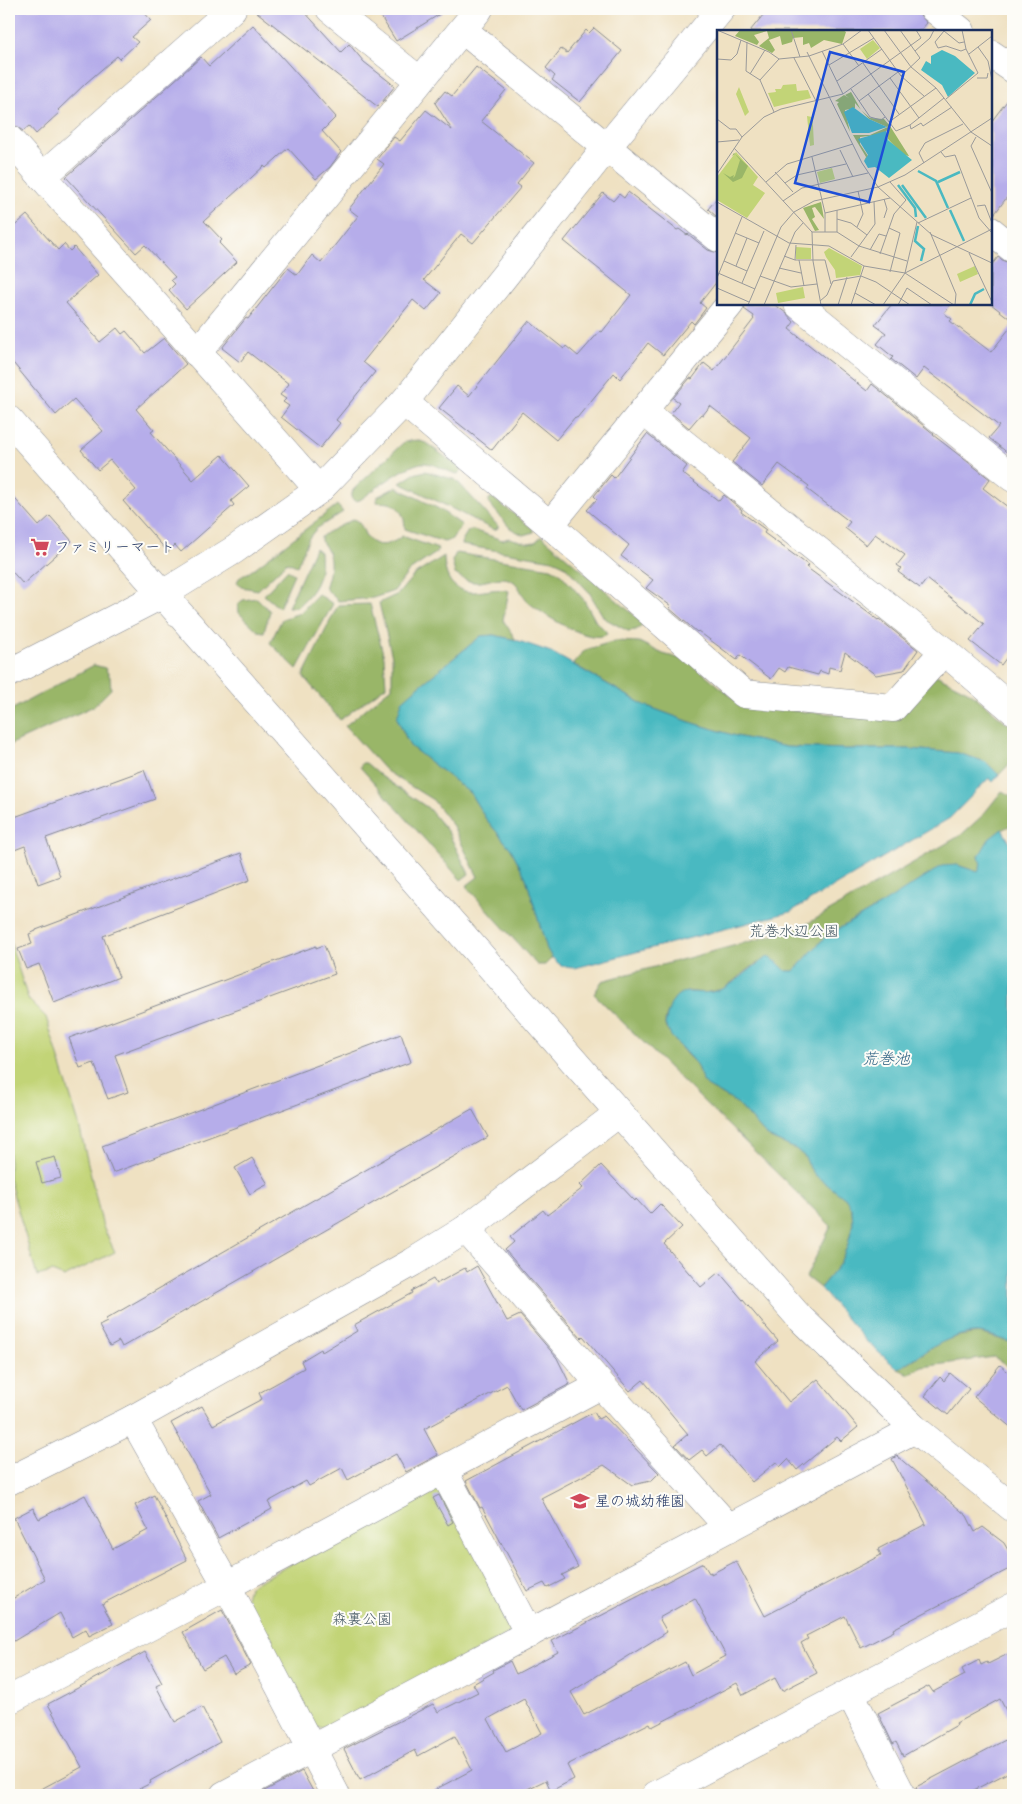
<svg xmlns="http://www.w3.org/2000/svg" width="1022" height="1804" font-family="'Architects Daughter','Klee One',sans-serif">
<rect width="100%" height="100%" fill="#fdfcf7"/>
<filter id="ink" filterUnits="userSpaceOnUse"><feTurbulence type="fractalNoise" baseFrequency=".02" numOctaves="2"/><feDisplacementMap in="SourceGraphic" scale="10" xChannelSelector="R" yChannelSelector="G"/><feConvolveMatrix kernelMatrix="1 2 1 2 8 2 1 2 1" color-interpolation-filters="sRGB"/></filter>
<filter id="wash" filterUnits="userSpaceOnUse"><feTurbulence type="fractalNoise" baseFrequency=".0096" numOctaves="4" result="noise"/><feDisplacementMap in="SourceGraphic" scale="20" xChannelSelector="R" yChannelSelector="G"/><feGaussianBlur stdDeviation="1.12" result="paint"/><feColorMatrix in="noise" values="0 0 0 0 0 0 0 0 0 0 0 0 0 0 0 0 0 1.4 0 .05"/><feComposite in="paint" operator="in"/></filter>
<g filter="url(#wash)">
<rect width="100%" height="100%" fill="#efe1c2"/>
<!-- green -->
<g fill="#c2d477" stroke="#6e826a">
<polygon points="9,938 28,999 46,1017 78,1121 103,1227 115,1252 64,1277 52,1272 37,1276 9,1179"/>
<polygon points="436,1490 446,1491 514,1619 510,1633 327,1729 311,1725 246,1599 249,1586"/>
</g>
<!-- forest -->
<g fill="#99b668" stroke="#5a7263">
<path d="M416,440L426,443L462,469L458,474C447,472 436,464 425,463C410,461 373,491 360,500L355,501L351,498L353,490L404,442Z"/>
<path d="M425,471L456,480L498,526V528L494,530C462,514 432,498 400,483L414,474Z"/>
<path d="M396,487L439,509L462,525L451,540L444,542L405,529C405,518 401,506 389,503C384,502 381,503 377,502V497Z"/>
<polygon points="490,498 493,498 532,528 534,532 523,535 510,528 488,502"/>
<polygon points="337,505 343,512 316,529 309,538 297,566 287,562 258,590 241,587 237,582 239,578 251,571"/>
<path d="M354,519C363,525 361,527 366,536C375,550 392,545 402,536L438,549L436,553L409,571L394,591L373,598L338,601L325,588C331,571 334,555 321,541V537L326,533Z"/>
<polygon points="473,530 502,540 509,538 528,543 535,542 542,536 641,621 642,626 636,630 628,631 604,618 589,592 564,565 553,560 462,545 463,539 468,531"/>
<path d="M315,548L320,552C322,579 316,589 297,607H288Z"/>
<path d="M456,553L551,568L559,572L584,600L596,622L605,630L607,634C591,646 540,613 527,601C521,595 520,584 511,580C499,574 485,584 473,582C466,581 460,577 455,574L452,561Z"/>
<path d="M444,556C444,575 451,592 473,592C486,592 496,587 509,591L503,620L516,640L494,635L481,636L411,693L397,718L410,746L470,793L486,819L511,849L526,878L547,949L552,958L545,965H537L466,886L478,877L453,826L433,800L386,771L345,726L392,687V657L379,603L398,594L414,575Z"/>
<polygon points="287,570 294,574 279,608 264,595"/>
<polygon points="318,594 333,604 297,669 270,643 282,619 300,613"/>
<polygon points="257,598 270,611 264,632 258,631 239,613 238,604 243,600"/>
<polygon points="370,604 384,657 386,686 340,720 303,676 338,605"/>
<polygon points="615,641 639,642 663,654 689,661 744,707 899,719 936,675 971,693 1013,728 1013,760 999,775 986,762 958,753 909,749 846,749 786,747 736,736 690,722 644,705 573,664 585,650"/>
<polygon points="94,665 105,668 110,677 111,689 94,706 9,745 9,711"/>
<polygon points="362,763 366,763 381,776 428,808 448,832 469,874 461,880 360,767"/>
<path d="M1002,791L1013,797V822L1012,825C992,833 991,840 979,856L981,865L978,872L957,865L879,906L826,936L794,971H786L777,962L757,963L723,989L704,993L687,991C677,1002 661,1013 666,1029L686,1054L696,1064L703,1081L707,1086L737,1103L768,1137L796,1149L805,1157L810,1168L846,1199L852,1210L853,1223L848,1245L839,1265L820,1288L806,1277L831,1226L594,994L602,981L800,928L961,835L982,816Z"/>
<polygon points="979,1333 1013,1343 1013,1369 994,1357 922,1367 909,1374 898,1369 943,1341 959,1336"/>
</g>
<!-- water -->
<g fill="#4ab9c1" stroke="#327490">
<path d="M494,635L516,640L551,652L644,705L690,722L736,736L786,747L846,749H909L958,753L986,762L999,775L993,782L989,778L950,818L790,912L575,968C561,968 554,962 547,949L526,878L511,849L486,819L470,793L410,746L397,718L402,701L411,693L481,636Z"/>
<path d="M1002,829L1013,848V1343C1003,1340 990,1334 979,1333C952,1331 920,1355 898,1369L868,1343L820,1288L839,1265L848,1245L853,1223L852,1210L846,1199L815,1175L810,1168L805,1157L796,1149L768,1137L737,1103L707,1086L703,1081L696,1064L671,1036L665,1025C675,972 693,1003 724,988C740,980 752,966 768,957L777,962L786,971H794L826,936L879,906L942,866L957,865L978,872L981,865L979,856L989,839Z"/>
</g>
<g id="blocks">
<!-- building -->
<g fill="#b6adea" fill-rule="evenodd">
<polygon points="9,9 141,9 151,20 132,37 138,42 120,59 117,56 86,83 58,110 60,112 36,134 29,126 23,131 9,122"/>
<polygon points="253,9 302,9 341,52 349,44 364,62 395,86 378,107"/>
<polygon points="376,9 448,9 396,41"/>
<polygon points="768,9 917,9 920,15 927,23 920,31 750,31"/>
<polygon points="253,25 336,117 322,131 341,152 330,167 316,179 288,148 266,168 264,166 204,221 222,240 219,243 237,262 186,309 169,290 175,284 171,280 175,277 145,245 136,253 66,177 201,57 209,66"/>
<polygon points="594,28 622,51 580,102 552,80 555,76 546,68 561,49 567,53 586,30 589,33"/>
<polygon points="476,67 506,90 481,121 534,163 517,184 521,187 473,243 461,234 424,280 441,293 426,311 413,300 363,362 375,372 336,420 340,423 320,448 281,417 289,406 283,402 286,399 280,395 289,384 248,352 240,362 222,348 246,318 248,319 288,268 297,275 312,255 321,263 358,216 349,209 384,164 377,159 394,137 400,141 426,110 452,130 435,103 445,91 452,96"/>
<polygon points="1013,93 1013,189 993,216 991,216 991,122"/>
<polygon points="628,192 677,230 679,229 687,235 688,234 708,250 718,253 718,280 700,303 706,308 694,324 691,321 663,355 648,343 620,379 614,373 577,418 575,417 556,440 522,412 492,450 439,408 457,386 469,396 529,321 564,349 566,346 578,356 600,331 602,332 631,295 564,241 603,193 613,201 619,194 624,198"/>
<polygon points="718,197 718,218 708,209"/>
<polygon points="27,215 58,250 64,244 70,251 74,247 98,275 66,303 100,342 117,328 122,334 126,331 145,353 164,338 186,364 136,409 154,430 151,432 193,480 222,455 249,486 231,501 234,505 181,552 175,545 168,552 123,501 136,490 110,460 98,470 81,450 103,431 74,399 56,415 9,358 9,231"/>
<polygon points="998,257 1004,261 1013,264 1013,321 991,304 991,266"/>
<polygon points="745,304 774,304 786,313 794,322 789,329 867,391 872,384 934,434 933,435 990,479 983,488 1013,511 1013,649 1001,665 970,641 984,624 927,579 920,588 898,572 901,568 897,565 905,555 875,534 866,545 845,528 850,522 807,489 809,486 779,464 762,486 732,462 751,438 710,406 703,415 701,414 689,428 671,413 679,402 673,398 690,378 692,379 704,363 714,371 754,319 753,318 754,316 744,309"/>
<polygon points="892,304 951,304 944,313 952,319 950,321 991,352 1013,324 1013,448 1009,454 989,438 999,426 924,368 916,379 891,359 893,357 877,344 886,333 875,325"/>
<polygon points="647,434 687,466 682,473 719,501 724,495 742,510 741,512 766,530 764,533 808,565 806,567 878,620 879,619 918,650 904,670 876,675 845,652 840,670 829,667 828,674 820,671 818,675 788,667 785,672 779,668 771,679 740,655 737,660 698,631 697,632 669,608 671,606 646,588 653,580 621,556 629,545 587,510 597,499 594,496 611,475 614,478"/>
<polygon points="9,492 39,526 50,516 72,541 23,584 9,568"/>
<polygon points="144,770 155,799 46,838 60,876 38,884 25,846 9,852 9,819"/>
<polygon points="241,853 250,880 103,936 119,977 54,1003 39,964 26,969 18,949 32,944 29,934 36,931 36,930"/>
<polygon points="324,945 335,974 115,1055 128,1092 108,1099 94,1063 80,1068 69,1038 316,946 316,948"/>
<polygon points="401,1034 411,1062 113,1173 102,1146"/>
<polygon points="472,1109 488,1137 122,1347 119,1341 110,1346 99,1326 107,1322 106,1319"/>
<polygon points="55,1157 61,1178 42,1183 36,1162"/>
<polygon points="252,1158 268,1184 250,1194 235,1168"/>
<polygon points="601,1165 635,1201 636,1199 650,1214 660,1204 682,1227 664,1244 701,1287 719,1272 778,1341 755,1361 789,1402 818,1379 858,1427 841,1441 837,1437 797,1470 788,1459 780,1467 776,1462 752,1482 720,1445 707,1456 702,1450 689,1460 675,1445 688,1434 643,1380 630,1391 583,1336 581,1338 505,1250 514,1242 510,1237 543,1210 547,1215 583,1188 580,1185"/>
<polygon points="477,1266 507,1321 520,1315 557,1358 570,1384 521,1410 507,1385 424,1429 438,1455 406,1472 396,1454 348,1480 342,1468 309,1486 306,1481 268,1502 272,1509 218,1538 198,1501 211,1494 171,1423 202,1406 213,1425 262,1399 259,1393 304,1368 301,1361 321,1349 322,1352 357,1331 354,1325 412,1293 411,1291 433,1279 436,1284 465,1268 467,1272"/>
<polygon points="1000,1365 1013,1376 1013,1429 974,1397"/>
<polygon points="950,1373 969,1389 948,1415 925,1396 940,1377 944,1381"/>
<polygon points="594,1412 598,1419 604,1416 659,1473 651,1481 632,1485 604,1465 541,1498 578,1567 562,1575 565,1579 547,1588 544,1583 527,1591 482,1507 480,1508 466,1481"/>
<path d="M897,1456L967,1516L975,1532L983,1527L1004,1543L1013,1559V1567L893,1629L894,1631L861,1648L845,1616L806,1636L808,1639L801,1643L817,1673L782,1691L775,1678L743,1695L737,1683L652,1727L650,1723L567,1765L574,1779L551,1791L546,1780L515,1795H425L472,1770L455,1736L418,1756L415,1750L360,1780L344,1749L433,1704L438,1712L478,1692L473,1684L494,1672L493,1670L510,1661L516,1674L558,1652L552,1641L703,1563L709,1573L711,1572V1574L736,1561L765,1616L881,1555L878,1549L926,1524L892,1459ZM695,1598L726,1656L691,1675L685,1662L584,1715L571,1692L667,1632L659,1618ZM524,1699L542,1733L506,1752L488,1719Z"/>
<polygon points="85,1495 113,1549 148,1530 135,1505 154,1495 187,1560 102,1604 113,1624 89,1636 86,1629 72,1637 60,1613 9,1644 9,1601 45,1579 14,1518 33,1508 39,1519"/>
<polygon points="439,1495 453,1522 448,1525 433,1498"/>
<polygon points="222,1610 251,1665 234,1674 224,1657 203,1669 183,1632"/>
<polygon points="145,1652 162,1683 156,1686 175,1722 202,1707 220,1742 150,1781 151,1783 127,1795 30,1795 82,1767 48,1704"/>
<polygon points="1008,1654 1013,1664 1013,1724 1000,1699 956,1723 957,1725 903,1756 896,1742 893,1744 878,1713 929,1686 933,1692 965,1675 962,1669 979,1660 981,1665 987,1662 988,1664"/>
<polygon points="1013,1736 1013,1770 964,1795 918,1795 916,1787"/>
<polygon points="302,1771 315,1795 257,1795"/>
</g>
</g>
</g>
<g filter="url(#ink)">
<use href="#blocks" fill-opacity="0" stroke="#858890" stroke-width="1"/>
<g fill="none" stroke-linecap="round" stroke-linejoin="round">
<!-- minor casing -->
<g stroke="#858890" stroke-width="29">
<g id="minor">
<polyline points="330,9 420,81"/>
<polyline points="934,9 961,31"/>
<polyline points="463,30 718,238"/>
<polyline points="991,54 1013,69"/>
<polyline points="9,139 319,490"/>
<polyline points="42,177 232,9"/>
<polyline points="991,231 1013,249"/>
<polyline points="798,304 1013,478"/>
<polyline points="197,353 479,9"/>
<polyline points="404,402 550,525 744,694 893,708 944,651"/>
<polyline points="643,411 944,651 1013,710"/>
<polyline points="550,525 730,304"/>
<polyline points="466,1229 601,1385 729,1528"/>
<polyline points="133,1419 227,1586 336,1795"/>
<polyline points="443,1470 529,1634"/>
<polyline points="9,1481 133,1419 413,1262 466,1229 619,1113"/>
<polyline points="850,1693 902,1795"/>
<polyline points="9,1700 227,1586 601,1385"/>
<polyline points="224,1795 915,1429"/>
</g>
</g>
<!-- tertiary casing -->
<g stroke="#858890" stroke-width="29">
<g id="tertiary">
<polyline points="9,420 799,1317 915,1429 1013,1508"/>
<polyline points="9,673 163,594 234,550 319,490 404,402 607,147 721,9"/>
<polyline points="656,1795 1013,1607"/>
</g>
</g>
<!-- minor -->
<use href="#minor" stroke="#fff" stroke-width="28"/>
<!-- tertiary -->
<use href="#tertiary" stroke="#fff" stroke-width="28"/>
</g>
</g>
<!-- icons -->
<defs>
<g id="supermarket-bare" transform="scale(1.5)"><path d="M-6-5.5h2.5l.6 2H6L4.5 2H-2.5L-4.4-4H-6ZM-1.5 3.2a1.3 1.3 0 1 0 .1 0ZM3 3.2a1.3 1.3 0 1 0 .1 0Z" fill="#d1495b" stroke="#fdfcf7" stroke-width="2.5" paint-order="stroke"/></g>
<g id="school-bare" transform="scale(1.5)"><path d="M0-5L7-2L0 1L-7-2ZM-4 1L0 2.5L4 1V4Q0 6-4 4Z" fill="#d1495b" stroke="#fdfcf7" stroke-width="2.5" paint-order="stroke"/></g>
</defs>
<g fill-rule="evenodd">
<use href="#supermarket-bare" x="40" y="547"/>
<use href="#school-bare" x="580" y="1501"/>
</g>
<g text-anchor="middle" dominant-baseline="central" stroke-width="4" stroke-linejoin="round" paint-order="stroke">
<!-- poi labels -->
<g font-size="15" fill="#1b2f5e" stroke="#fdfcf7" text-anchor="start">
<text x="55" y="547">ファミリーマート</text>
<text x="595" y="1501">星の城幼稚園</text>
</g>
<!-- park labels -->
<g font-size="15" fill="#455864" stroke="#fdfcf7">
<text x="794" y="931">荒巻水辺公園</text>
<text x="362" y="1619">森裏公園</text>
</g>
<!-- water labels -->
<g font-size="16" font-style="italic" fill="#2b5f81" stroke="#fdfcf7">
<text x="886" y="1059">荒巻池</text>
</g>
</g>
<!-- overview -->
<g transform="translate(717 30)">
<rect width="275" height="275" fill="#efe1c2"/>
<path d="M156,10L163,18L150,29L143,19ZM79,54L80,61L91,60L94,68L57,77L51,63L59,62L58,59H64L66,55ZM22,57L32,82L28,86L19,64ZM90,86L95,87L96,96L97,115L93,116ZM19,122L41,147L36,155L48,163L30,188L0,170V147ZM115,138L118,149L103,153L100,142ZM79,217L94,218V229H79ZM112,218L145,236L143,245L119,248L118,240L109,227L107,222ZM258,236L261,244L243,252L240,244ZM86,257L88,268L61,273L59,263Z" fill="#c2d477"/>
<path d="M23,0H126L129,2L125,14L107,10L94,18L92,13L86,15V7L76,8L75,12L65,15L63,6L52,10L58,20L55,23L42,16L52,8L50,1L37,5L42,12L40,15L18,6ZM134,62L144,80L153,88L167,89L173,96L170,97L152,89L138,73V78L128,80L133,102L120,74L122,72L118,71L127,65L132,68L128,65ZM173,96L192,126L186,125L171,109V99L167,104L143,107V114L151,126L147,131L149,127L136,105H153ZM17,123L31,136L25,148L16,152L6,143L13,147L17,145L16,148L22,142L18,146L23,130L18,124L15,126ZM104,172L107,189L98,177L95,178L98,187L95,189L102,200L98,201L86,178Z" fill="#99b668"/>
<path d="M225,20L238,26L258,43L231,67L225,55L204,40L209,31L214,34V26ZM136,77L152,89L170,97L152,103H135L127,82ZM169,101L171,110L195,130L172,148L158,137L151,138L147,131L151,125L141,109Z" fill="#4ab9c1"/>
<path fill="none" stroke="#4ab9c1" stroke-width="2.5" d="M201,141L219,151L231,178M221,152L243,142M181,155L198,178L199,187M185,155L209,188M233,180L247,211M201,196L198,211L207,219L204,231M253,275L258,264L267,259"/>
<path fill="none" stroke="#9a9a9a" stroke-width="1" d="M0,0L52,22L62,29M74,0L83,27M151,0L184,46L207,66M167,0L194,37L219,58L254,102L275,116M183,0L203,28L184,46M30,12L29,41L43,50L57,82M247,12L242,13L227,1L218,12L221,18L229,16L244,21L249,19M126,14L142,36M261,17L271,31L275,50M105,21L126,64M198,21L213,8L217,0M90,22L145,133L161,157L215,205L275,233M252,24L275,6M77,28L99,71M0,29L14,30L20,24L24,10M146,33L182,84M112,35L157,8M33,44L48,20M173,48L202,88M260,48H270L271,43M43,50L62,29L92,26L126,14L145,0M120,51L165,19M134,59L153,87L164,90L168,87M151,64L179,101L193,95L227,68M229,69L261,43L249,19L245,0M142,71L181,42M0,89L13,99H19L25,107M172,92L219,58M193,95L194,99L204,93L206,96L235,77M259,107L254,116L275,163M0,112L22,110M17,118L95,202L96,231L104,275M123,120L136,147M224,122L228,127L238,125L262,188L275,203M95,127L108,183V202M207,133L202,123L208,113L246,94M58,142L76,162M0,144L25,107L47,87L64,79L126,64L204,8L199,0M49,152L70,134L136,114M68,153L80,145L129,134M66,171L85,158L151,143M0,172L72,213L112,216L147,236L188,243L237,275M260,176L268,175L275,193M108,183L173,168M167,188L170,179L167,169M120,189L134,193L150,205M201,193L254,168M140,197L146,184L141,161M172,198L183,203L173,242M95,202H120L142,216L190,231M120,202V180M213,202L239,264L238,275M18,203L42,213M153,220L162,204L169,206M252,223L275,272M163,224L177,184L189,170L173,152M67,226L78,230H108L114,254M134,227L158,194L157,172M78,230L79,215M82,230L87,256M7,231L30,241M19,236L30,208M62,238L84,243M1,243L38,259M188,243L200,192M43,246L74,257L100,254M0,248L25,187M25,253L47,201M0,258L32,272M138,263L159,275M103,271L110,265L116,251L144,246L159,252L193,275M31,275L64,197L77,182L97,171L161,157L188,145L275,88M47,275L78,202L86,193M121,275L130,247M134,275L147,236M166,275L188,243L275,199M181,275L190,258L215,275"/>
<path fill="#1d4ed8" fill-opacity="0.15" stroke="#1d4ed8" stroke-width="2.5" d="M113,22L187,42L152,172L78,153Z"/>
<rect width="275" height="275" fill="none" stroke="#1b2f5e" stroke-width="2.5"/>
</g>
<!-- margin -->
<rect width="1022" height="1804" fill="none" stroke="#fdfcf7" stroke-width="30"/>
</svg>
